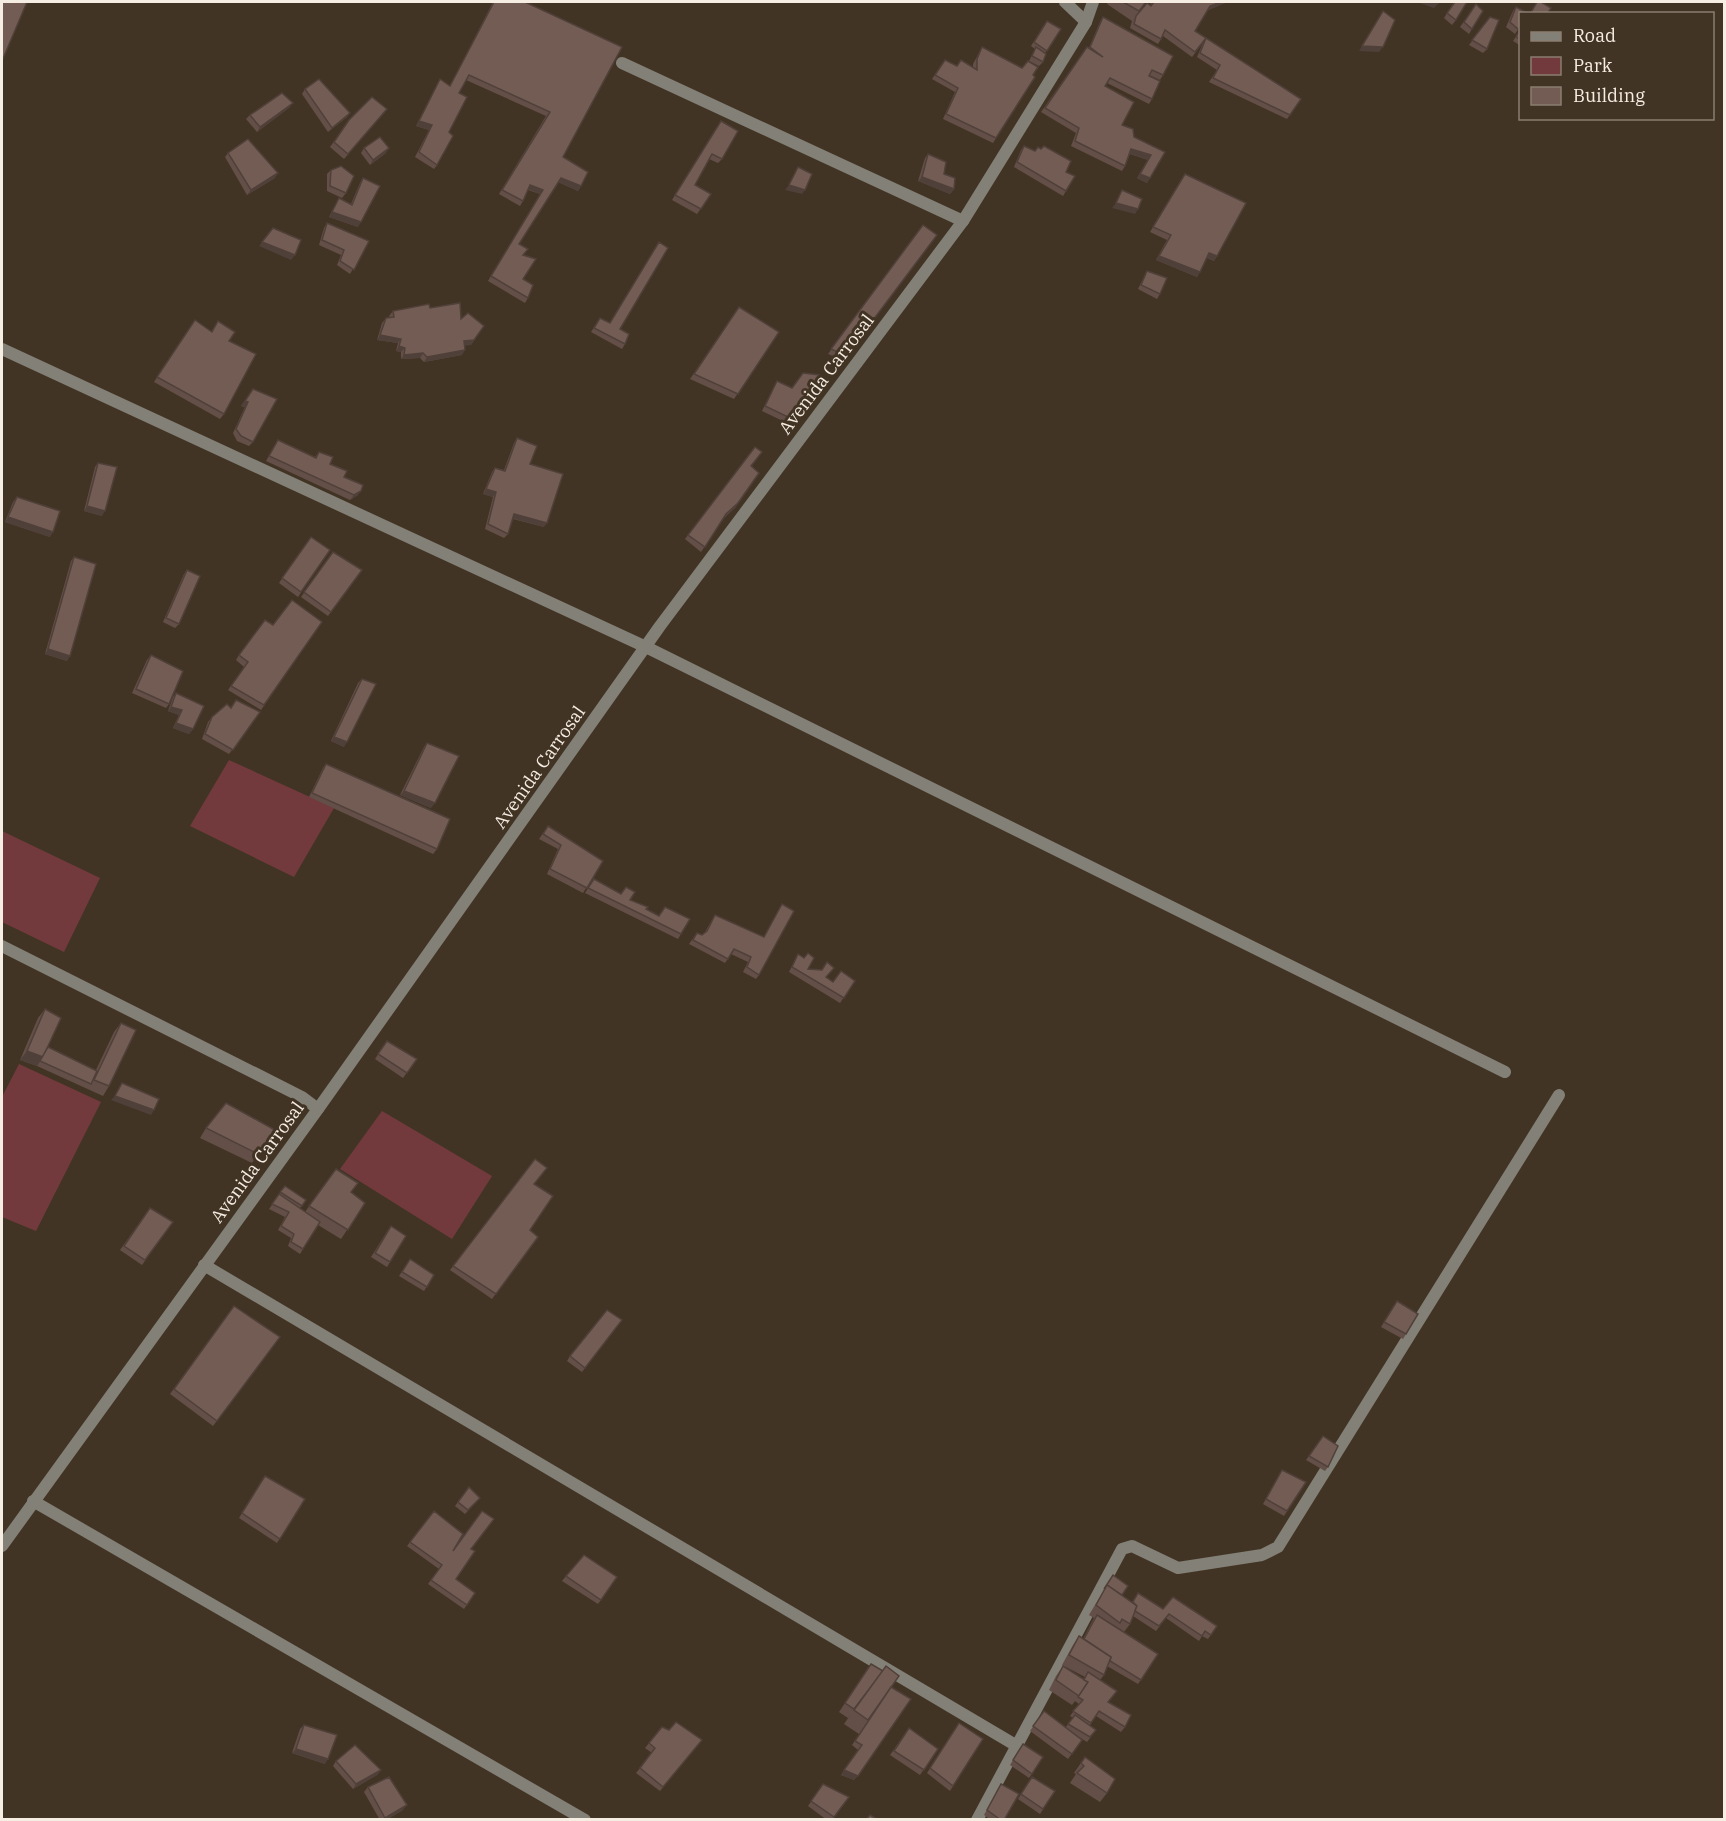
<svg xmlns="http://www.w3.org/2000/svg" width="1726" height="1821" font-family="'IBM Plex Serif',serif">
<rect width="100%" height="100%" fill="#423424"/>
<!-- green -->
<g fill="#733a3e">
<polygon points="229,760 334,808 294,877 190,826"/>
<polygon points="2,831 100,878 64,952 2,922"/>
<polygon points="19,1064 101,1102 36,1231 2,1217 2,1097"/>
<polygon points="382,1111 492,1176 452,1239 340,1169"/>
</g>
<g fill="none" stroke-linecap="round" stroke-linejoin="round">
<!-- lane -->
<g stroke="#838077" stroke-width="12">
<polyline points="646,647 1505,1072"/>
<polyline points="2,946 302,1097 318,1109"/>
<polyline points="204,1265 1017,1746"/>
<polyline points="977,1820 1122,1549 1132,1546 1178,1568 1262,1555 1278,1547 1559,1095"/>
</g>
<!-- street -->
<g stroke="#838077" stroke-width="12">
<polyline points="1065,2 1086,22"/>
<polyline points="622,63 963,221"/>
<polyline points="2,349 646,647"/>
<polyline points="33,1501 585,1820"/>
<polyline points="2,1546 318,1109 660,626 963,221 1086,22 1093,2"/>
</g>
</g>
<!-- wall -->
<g fill="#634f47">
<polygon points="493,2 525,2 563,157 581,186 578,191 558,182 519,244 523,255 523,279 528,298 525,303 488,281 540,194 528,190 523,201 520,206 499,194 546,116 466,80 459,93 449,132 437,165 434,169 415,157 429,130 416,126 440,79 450,86"/>
<polygon points="1108,2 1146,2 1136,16 1150,6 1152,4 1148,2 1226,2 1225,3 1207,10 1195,31 1301,99 1287,119 1209,82 1217,70 1197,57 1203,43 1192,57 1163,36 1158,44 1130,28 1132,21 1107,4"/>
<polygon points="1454,2 1456,20 1452,25 1444,18"/>
<polygon points="1476,4 1472,29 1469,34 1460,27"/>
<polygon points="1516,7 1521,25 1515,34 1506,27 1513,11"/>
<polygon points="1103,17 1163,75 1160,80 1149,75 1152,99 1149,104 1107,83 1105,86 1122,125 1134,137 1165,152 1147,183 1137,178 1148,160 1130,154 1125,166 1122,171 1071,146 1076,133 1041,112 1087,47 1089,48 1100,22"/>
<polygon points="1490,17 1487,49 1483,53 1469,45"/>
<polygon points="1044,25 1061,29 1045,53 1043,62 1039,66 1029,61 1035,49 1031,46"/>
<polygon points="1521,29 1521,46 1513,41"/>
<polygon points="982,47 1035,77 993,143 943,119 955,92 932,79 945,60 957,66 973,68 973,64"/>
<polygon points="305,89 350,113 347,117 328,132 302,94"/>
<polygon points="290,107 257,132 246,119 250,115"/>
<polygon points="384,113 344,159 330,147 349,120"/>
<polygon points="721,121 722,159 718,163 709,159 695,185 711,194 697,214 672,200"/>
<polygon points="1024,146 1066,172 1066,191 1063,196 1014,167 1021,150"/>
<polygon points="364,148 386,153 370,165 361,153"/>
<polygon points="228,153 275,178 247,195 225,157"/>
<polygon points="928,154 944,174 954,189 950,194 918,181 925,158"/>
<polygon points="331,170 346,193 342,198 327,191 327,174"/>
<polygon points="363,178 358,227 329,217 339,198 351,204 360,183"/>
<polygon points="1182,179 1217,256 1214,261 1207,258 1197,277 1156,260 1167,240 1150,232"/>
<polygon points="327,223 369,241 350,274 337,265 341,255 319,245 324,228"/>
<polygon points="923,225 937,235 843,360 828,354"/>
<polygon points="1147,271 1160,294 1157,299 1138,289"/>
<polygon points="739,307 779,332 734,399 690,379"/>
<polygon points="430,308 484,326 471,345 465,345 462,355 424,362 420,358 401,359 401,352 396,351 398,343 377,340 382,323 386,318 390,318 389,316 393,311"/>
<polygon points="600,318 620,329 625,344 622,349 591,332"/>
<polygon points="195,320 211,332 218,321 229,341 224,414 220,419 154,382"/>
<polygon points="777,381 792,388 794,423 789,424 762,411"/>
<polygon points="253,389 253,442 249,446 237,441 233,433 245,407 241,406"/>
<polygon points="517,438 530,464 544,527 513,519 508,534 504,538 485,529 493,497 483,494 492,472 495,468 504,470 514,443"/>
<polygon points="278,440 315,457 319,452 330,464 344,477 358,495 350,500 266,461"/>
<polygon points="755,447 752,466 759,473 735,508 724,518 701,552 685,539"/>
<polygon points="98,463 102,516 84,511 95,467"/>
<polygon points="17,497 50,537 5,522 13,502"/>
<polygon points="311,537 330,550 298,597 279,583"/>
<polygon points="333,552 362,570 328,616 301,597"/>
<polygon points="74,557 67,661 45,654 71,561"/>
<polygon points="187,570 179,624 175,628 163,622 184,574"/>
<polygon points="322,622 261,710 228,690 244,667 236,660 239,655 273,625"/>
<polygon points="151,655 169,704 166,708 132,693 147,660"/>
<polygon points="362,679 344,747 331,741 358,683"/>
<polygon points="176,693 193,729 189,734 173,728 179,715 168,711 173,697"/>
<polygon points="260,712 229,754 202,739 208,722 212,717"/>
<polygon points="427,743 431,808 400,795 424,747"/>
<polygon points="326,764 437,849 433,854 309,797 323,768"/>
<polygon points="548,826 603,861 583,893 547,874 558,849 539,839"/>
<polygon points="594,879 646,909 681,934 678,939 585,893"/>
<polygon points="782,904 759,975 756,979 743,972 748,962 731,954 725,963 689,944 697,933 702,935 705,932 715,915 764,937"/>
<polygon points="798,954 808,969 830,973 826,977 833,982 855,981 840,1003 789,972"/>
<polygon points="45,1009 48,1047 96,1070 114,1032 121,1023 109,1086 103,1096 37,1066 20,1060 38,1018"/>
<polygon points="387,1041 417,1059 403,1078 375,1059"/>
<polygon points="206,1128 275,1130 252,1163 200,1138"/>
<polygon points="535,1159 534,1184 530,1230 538,1237 492,1299 450,1270"/>
<polygon points="336,1169 351,1192 365,1203 341,1239 318,1225 300,1254 288,1246 291,1238 278,1230 285,1217 269,1209 285,1186 302,1206 300,1208 305,1212"/>
<polygon points="150,1208 173,1222 142,1265 120,1250"/>
<polygon points="388,1230 406,1236 387,1267 371,1257"/>
<polygon points="410,1259 434,1275 424,1291 399,1276"/>
<polygon points="234,1306 280,1337 213,1426 170,1394"/>
<polygon points="1394,1306 1406,1334 1403,1339 1381,1327"/>
<polygon points="622,1320 582,1372 567,1361 570,1356"/>
<polygon points="1323,1436 1328,1467 1325,1471 1306,1460"/>
<polygon points="1282,1470 1306,1482 1284,1516 1263,1504"/>
<polygon points="265,1476 305,1499 277,1543 239,1518"/>
<polygon points="469,1487 480,1498 465,1514 455,1506"/>
<polygon points="434,1511 453,1551 471,1549 456,1579 475,1593 464,1609 428,1584 439,1569 407,1546"/>
<polygon points="1113,1575 1122,1595 1132,1602 1138,1593 1163,1609 1217,1626 1208,1639 1202,1636 1199,1641 1166,1618 1156,1631 1133,1616 1130,1624 1124,1632 1158,1654 1138,1684 1107,1666 1104,1675 1100,1680 1109,1702 1125,1727 1121,1732 1096,1716 1090,1725 1096,1730 1087,1742 1079,1737 1082,1740 1068,1759 1030,1731 1044,1711 1066,1727 1073,1718 1070,1716 1079,1704 1075,1701 1072,1705 1049,1690 1056,1676 1063,1666 1083,1680 1085,1677 1062,1665 1073,1645 1079,1636 1083,1639 1094,1618 1089,1615"/>
<polygon points="566,1576 617,1577 598,1604 562,1581"/>
<polygon points="871,1664 892,1687 854,1780 841,1775 858,1750 852,1745 883,1700 859,1734 844,1724 851,1714 848,1718 839,1712"/>
<polygon points="959,1723 983,1739 950,1791 927,1773"/>
<polygon points="304,1725 325,1764 292,1753 300,1729"/>
<polygon points="909,1728 938,1749 920,1775 890,1755"/>
<polygon points="669,1730 702,1740 660,1791 636,1773 652,1753 645,1748 649,1743"/>
<polygon points="1023,1744 1032,1774 1029,1778 1010,1765"/>
<polygon points="1085,1757 1107,1793 1100,1802 1070,1783 1076,1774 1074,1773"/>
<polygon points="336,1761 381,1770 377,1775 353,1789 333,1766"/>
<polygon points="1032,1777 1055,1791 1040,1814 1018,1799"/>
<polygon points="823,1784 849,1797 832,1820 827,1820 808,1806"/>
<polygon points="1001,1784 1004,1820 991,1820 984,1815"/>
<polygon points="368,1787 403,1810 386,1820 380,1820 364,1792"/>
</g>
<!-- shaded-wall -->
<g fill="#50403a">
<polygon points="1221,2 1226,2 1225,3 1207,11 1210,6"/>
<polygon points="1417,2 1440,2 1434,8"/>
<polygon points="1362,46 1383,47 1379,52 1359,51"/>
<polygon points="293,103 290,107 257,132 260,127"/>
<polygon points="350,113 347,117 328,132 332,128"/>
<polygon points="419,121 432,125 429,130 416,126"/>
<polygon points="389,148 386,153 370,165 373,160"/>
<polygon points="1131,149 1151,155 1148,160 1128,153"/>
<polygon points="278,173 275,178 247,195 251,190"/>
<polygon points="1140,174 1150,178 1147,183 1137,178"/>
<polygon points="922,177 954,189 950,194 918,181"/>
<polygon points="561,178 581,186 578,191 558,182"/>
<polygon points="530,185 543,190 540,194 527,189"/>
<polygon points="789,185 805,190 802,194 785,190"/>
<polygon points="1116,203 1138,209 1135,214 1112,208"/>
<polygon points="332,212 361,222 358,227 329,217"/>
<polygon points="262,242 295,255 291,260 259,246"/>
<polygon points="1209,253 1217,256 1214,261 1206,257"/>
<polygon points="1159,256 1200,272 1197,277 1156,260"/>
<polygon points="380,335 401,339 398,343 377,340"/>
<polygon points="474,340 471,345 461,346 464,341"/>
<polygon points="399,346 405,348 401,352 396,351"/>
<polygon points="465,350 462,355 424,362 427,357"/>
<polygon points="423,353 420,358 401,359 404,355"/>
<polygon points="822,387 794,423 789,424 792,419"/>
<polygon points="245,401 248,402 245,407 241,406"/>
<polygon points="486,489 496,492 493,497 483,494"/>
<polygon points="361,491 358,495 350,500 354,495"/>
<polygon points="738,503 735,508 723,518 726,514"/>
<polygon points="87,506 105,511 102,516 84,511"/>
<polygon points="514,514 547,523 544,527 511,518"/>
<polygon points="8,517 53,532 50,537 5,522"/>
<polygon points="48,649 70,656 67,661 45,654"/>
<polygon points="171,707 182,710 179,715 168,711"/>
<polygon points="176,723 193,729 189,734 173,728"/>
<polygon points="334,737 347,742 344,747 331,741"/>
<polygon points="404,791 435,803 431,808 400,795"/>
<polygon points="27,1051 43,1057 37,1066 20,1060"/>
<polygon points="115,1096 154,1110 151,1115 111,1100"/>
<polygon points="296,1749 328,1759 325,1764 292,1753"/>
<polygon points="381,1770 377,1775 353,1789 356,1784"/>
<polygon points="844,1770 858,1776 854,1780 841,1775"/>
<polygon points="407,1805 403,1810 386,1820 383,1820 385,1818"/>
</g>
<!-- building -->
<g fill="#735c53" stroke="#50403a" stroke-width="1.5">
<polygon points="2,2 27,2 2,61"/>
<polygon points="494,2 525,2 622,47 563,157 588,172 581,186 561,178 519,244 528,249 523,255 536,259 523,279 533,285 528,298 491,276 543,190 530,185 523,201 502,190 550,112 469,75 459,93 467,97 449,132 453,136 437,165 419,152 432,125 419,121 440,79 450,86"/>
<polygon points="1123,2 1146,2 1139,11"/>
<polygon points="1154,2 1221,2 1210,6 1195,31 1301,99 1290,115 1213,78 1220,65 1200,53 1206,38 1195,52 1165,30 1161,39 1134,24 1136,16 1147,3 1151,6"/>
<polygon points="1455,2 1467,2 1456,20 1447,13"/>
<polygon points="1537,2 1541,2 1551,8 1547,14 1530,14"/>
<polygon points="1476,4 1483,11 1472,29 1464,22"/>
<polygon points="1516,7 1527,13 1521,14 1521,25 1518,29 1510,22"/>
<polygon points="1383,11 1395,20 1383,47 1362,46"/>
<polygon points="1103,17 1173,56 1163,75 1152,70 1149,76 1160,81 1152,99 1110,78 1105,86 1134,102 1122,125 1133,129 1134,137 1165,152 1150,178 1140,174 1151,155 1131,149 1125,166 1075,141 1079,128 1045,108 1087,47 1103,57 1090,47"/>
<polygon points="1490,17 1499,20 1487,49 1472,40"/>
<polygon points="1047,21 1061,29 1047,51 1034,42"/>
<polygon points="1521,29 1521,39 1516,37"/>
<polygon points="982,47 1022,68 1028,61 1038,67 1033,75 1035,77 996,138 946,114 958,88 935,75 945,60 957,66 961,60 977,70 977,59"/>
<polygon points="1036,47 1046,54 1043,62 1032,56"/>
<polygon points="319,79 350,113 332,128 305,89"/>
<polygon points="282,93 293,103 260,127 250,115"/>
<polygon points="372,97 387,109 348,154 334,142 349,120"/>
<polygon points="721,121 738,131 722,159 712,154 695,185 711,194 701,209 675,195"/>
<polygon points="380,137 389,148 373,160 364,148"/>
<polygon points="248,139 278,173 251,190 228,153"/>
<polygon points="1024,146 1035,151 1038,147 1041,149 1044,146 1071,161 1066,172 1075,176 1066,191 1017,162"/>
<polygon points="928,154 946,162 944,174 955,178 954,189 922,177"/>
<polygon points="341,166 354,176 346,193 330,186 331,170"/>
<polygon points="798,167 812,174 805,190 789,185"/>
<polygon points="1185,174 1246,203 1217,256 1209,253 1200,272 1159,256 1171,235 1153,227"/>
<polygon points="363,178 380,186 361,222 332,212 339,198 352,205"/>
<polygon points="1122,190 1142,199 1138,209 1116,203"/>
<polygon points="327,223 369,241 354,270 340,261 344,250 322,240"/>
<polygon points="923,225 937,235 846,356 831,349"/>
<polygon points="273,228 301,240 295,255 262,242"/>
<polygon points="659,242 668,248 620,329 629,334 625,344 594,328 600,318 610,323"/>
<polygon points="1147,271 1167,278 1160,294 1141,285"/>
<polygon points="460,303 461,319 468,313 484,326 474,340 464,341 465,350 427,357 423,353 404,355 405,348 399,346 401,339 380,335 386,318 394,317 393,311 429,304 430,308"/>
<polygon points="739,307 779,332 738,394 694,374"/>
<polygon points="195,320 212,332 218,321 235,332 229,341 256,354 224,414 157,377"/>
<polygon points="803,373 820,375 822,387 797,418 792,419 765,406 777,381 792,388"/>
<polygon points="253,389 277,399 253,442 241,436 236,429 248,402 245,401"/>
<polygon points="517,438 537,446 530,464 563,474 547,523 514,514 508,534 488,524 496,492 486,489 495,468 505,471"/>
<polygon points="278,440 316,458 319,452 333,457 330,464 347,471 344,477 363,485 361,491 354,495 269,456"/>
<polygon points="755,447 762,452 751,466 759,473 738,503 726,514 705,547 688,535"/>
<polygon points="98,463 117,467 105,511 87,506"/>
<polygon points="17,497 60,511 53,532 8,517"/>
<polygon points="311,537 330,550 301,592 282,578"/>
<polygon points="333,552 362,570 331,612 304,592"/>
<polygon points="74,557 96,564 70,656 48,649"/>
<polygon points="187,570 200,576 179,624 166,618"/>
<polygon points="292,600 322,622 264,705 231,686 248,662 239,655 265,620 273,625"/>
<polygon points="151,655 183,671 169,704 136,689"/>
<polygon points="362,679 376,684 347,742 334,737"/>
<polygon points="176,693 204,706 193,729 176,723 182,710 171,707"/>
<polygon points="236,700 260,712 233,750 205,734 212,717 227,704 231,708"/>
<polygon points="427,743 459,756 435,803 404,791"/>
<polygon points="326,764 450,819 437,849 312,793"/>
<polygon points="548,826 603,861 587,888 550,869 561,845 543,834"/>
<polygon points="594,879 621,894 626,887 635,892 630,900 648,907 646,909 659,916 665,907 690,919 681,934 588,888"/>
<polygon points="782,904 794,911 759,975 747,967 751,957 734,949 728,959 693,940 697,933 702,935 707,931 715,915 764,937"/>
<polygon points="808,953 814,958 808,969 822,970 827,962 834,968 826,977 833,982 841,971 855,981 844,998 792,967 798,954 804,958"/>
<polygon points="45,1009 61,1018 43,1057 27,1051"/>
<polygon points="121,1023 136,1030 109,1086 94,1080"/>
<polygon points="387,1041 417,1059 407,1073 378,1054"/>
<polygon points="48,1047 97,1071 91,1084 40,1061"/>
<polygon points="122,1083 159,1099 154,1110 115,1096"/>
<polygon points="226,1103 275,1130 258,1154 206,1128"/>
<polygon points="535,1159 547,1168 534,1184 553,1196 530,1230 538,1237 496,1294 453,1266"/>
<polygon points="336,1169 358,1183 351,1192 365,1203 348,1230 309,1206"/>
<polygon points="285,1186 306,1200 302,1206 280,1192"/>
<polygon points="279,1194 320,1222 303,1249 291,1242 294,1234 281,1226 289,1212 272,1204"/>
<polygon points="150,1208 173,1222 145,1260 124,1246"/>
<polygon points="391,1226 406,1236 390,1262 375,1253"/>
<polygon points="410,1259 434,1275 427,1287 402,1272"/>
<polygon points="1397,1301 1418,1314 1406,1334 1384,1322"/>
<polygon points="234,1306 280,1337 217,1421 174,1389"/>
<polygon points="607,1310 622,1320 585,1368 570,1356"/>
<polygon points="1323,1436 1338,1446 1328,1467 1309,1456"/>
<polygon points="1282,1470 1306,1482 1287,1511 1266,1499"/>
<polygon points="265,1476 305,1499 280,1539 242,1513"/>
<polygon points="469,1487 480,1498 468,1510 458,1502"/>
<polygon points="434,1511 463,1534 453,1551 482,1511 494,1519 471,1549 475,1551 456,1579 475,1593 467,1605 431,1580 442,1565 410,1542"/>
<polygon points="584,1555 617,1577 601,1600 566,1576"/>
<polygon points="1113,1575 1128,1586 1122,1595 1107,1585 1104,1589"/>
<polygon points="1107,1585 1137,1606 1130,1624 1122,1619 1120,1623 1096,1605"/>
<polygon points="1138,1593 1163,1609 1173,1597 1217,1626 1211,1635 1205,1631 1202,1636 1169,1614 1159,1626 1135,1611 1137,1606 1133,1602"/>
<polygon points="1097,1615 1158,1654 1141,1680 1110,1661 1111,1657 1084,1639"/>
<polygon points="1079,1636 1111,1657 1104,1675 1069,1655"/>
<polygon points="871,1664 883,1671 854,1709 845,1703"/>
<polygon points="886,1666 899,1676 868,1720 854,1710"/>
<polygon points="1063,1666 1088,1682 1079,1696 1056,1680"/>
<polygon points="1088,1672 1117,1691 1108,1702 1131,1715 1125,1727 1099,1711 1091,1723 1073,1711 1083,1700 1078,1697 1088,1682 1084,1680"/>
<polygon points="891,1687 911,1699 858,1776 844,1770 862,1745 855,1741"/>
<polygon points="1044,1711 1082,1740 1072,1754 1033,1726"/>
<polygon points="1075,1715 1096,1730 1090,1737 1068,1724"/>
<polygon points="676,1722 702,1740 663,1787 640,1768 655,1748 649,1743 662,1727 669,1730"/>
<polygon points="959,1723 983,1739 953,1786 930,1768"/>
<polygon points="304,1725 337,1735 328,1759 296,1749"/>
<polygon points="909,1728 938,1749 924,1770 894,1751"/>
<polygon points="1023,1744 1043,1757 1032,1774 1013,1760"/>
<polygon points="355,1745 381,1770 356,1784 336,1761"/>
<polygon points="1085,1757 1115,1779 1107,1793 1077,1773 1084,1766 1081,1763"/>
<polygon points="389,1777 407,1805 385,1818 368,1787"/>
<polygon points="1032,1777 1055,1791 1043,1809 1021,1794"/>
<polygon points="823,1784 849,1797 834,1817 811,1801"/>
<polygon points="1001,1784 1019,1794 1004,1820 1001,1820 987,1810"/>
<polygon points="870,1815 878,1820 866,1820"/>
</g>
<g text-anchor="middle" dominant-baseline="central" stroke-width="6" stroke-linejoin="round" paint-order="stroke">
<!-- street labels -->
<g font-size="18" fill="#f6ede3" stroke="#423424">
<text transform="translate(826 374) rotate(-53)">Avenida Carrosal</text>
<text transform="translate(539 767) rotate(-55)">Avenida Carrosal</text>
<text transform="translate(257 1162) rotate(-54)">Avenida Carrosal</text>
</g>
</g>
<!-- border -->
<rect width="1726" height="1821" fill="none" stroke="#f6ede3" stroke-width="6"/>
<!-- legend -->
<rect x="1519" y="12" width="195" height="108" fill="#423424" stroke="#8a7e70" stroke-width="1.5"/>
<rect x="1531" y="32" width="30" height="9" fill="#838077" stroke="#8a7e70" stroke-width="1.5"/>
<text x="1573" y="42" font-size="18" fill="#f6ede3">Road</text>
<rect x="1531" y="57" width="30" height="18" fill="#733a3e" stroke="#8a7e70" stroke-width="1.5"/>
<text x="1573" y="72" font-size="18" fill="#f6ede3">Park</text>
<rect x="1531" y="87" width="30" height="18" fill="#735c53" stroke="#8a7e70" stroke-width="1.5"/>
<text x="1573" y="102" font-size="18" fill="#f6ede3">Building</text>
</svg>
